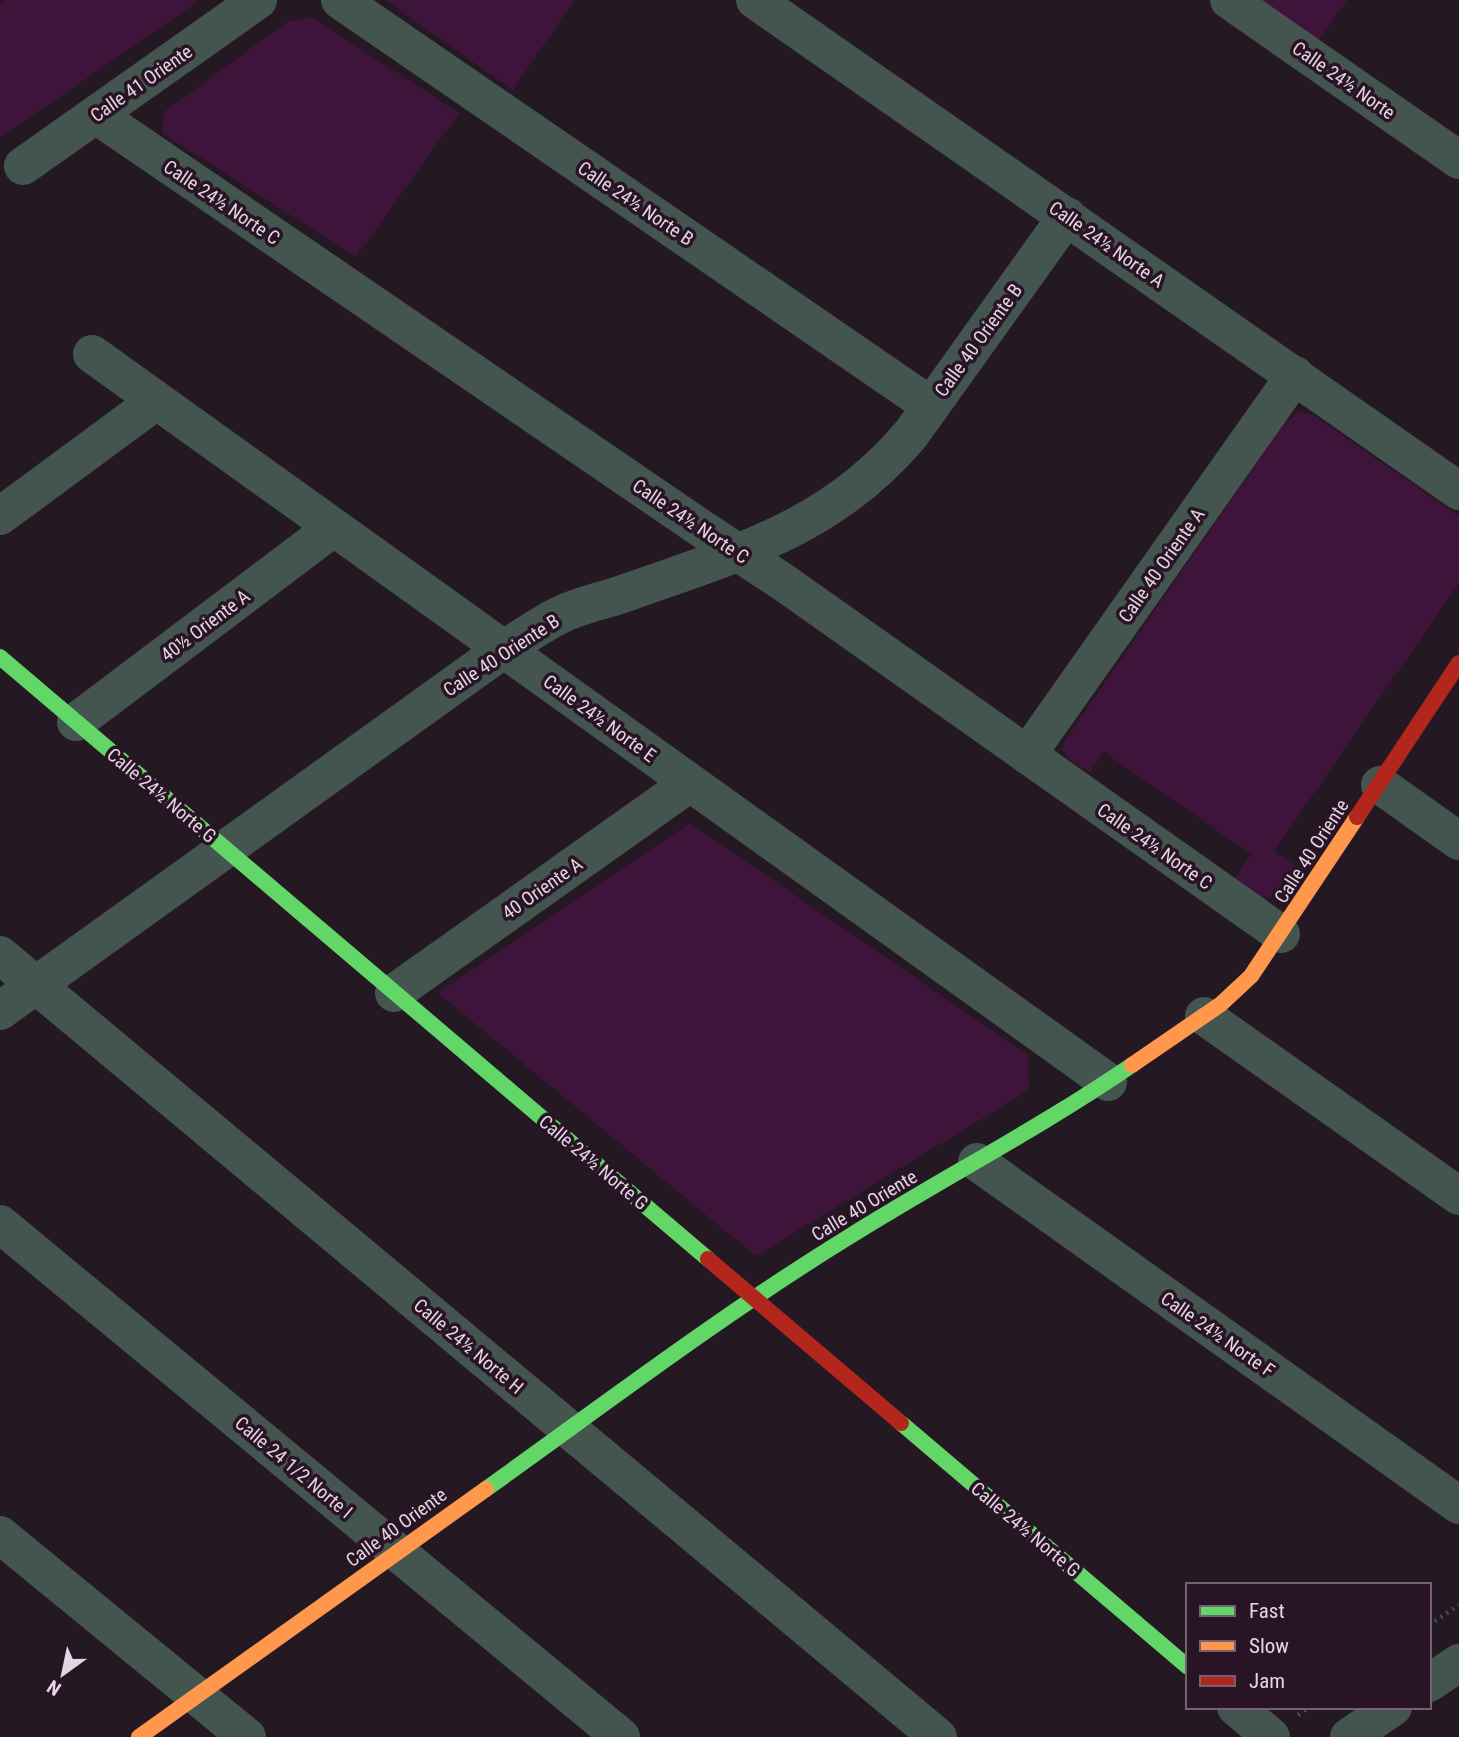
<svg xmlns="http://www.w3.org/2000/svg" width="1459" height="1737" font-family="'Roboto Condensed',sans-serif">
  <style>
    .green { fill: #3f143b }
    .lines { fill: none; stroke-linecap: round; stroke-linejoin: round }
    .path { stroke: #495251; stroke-width: 4.5; stroke-dasharray: 2 5; stroke-linecap: butt }
    .street { stroke: #44544f; stroke-width: 38 }
    .fast { stroke: #63d668; stroke-width: 16 }
    .slow { stroke: #ff974d; stroke-width: 16 }
    .jam { stroke: #b3261e; stroke-width: 16 }
    .labels { text-anchor: middle; stroke-width: 7; stroke-linejoin: round; paint-order: stroke }
    .street-label { font-size: 19px; fill: #e3d5e1; stroke: #291426 }
  </style>
  <rect width="100%" height="100%" fill="#241922"/>
  <path class="green" d="M 6,0 L 200,0 L 0,138 L 0,3 Z
    M 385,0 L 574,0 L 513,90 Z
    M 1257,0 L 1347,0 L 1318,42 Z
    M 312,17 L 459,113 L 356,257 L 162,133 L 164,112 L 287,22 Z
    M 1300,412 L 1313,415 L 1459,516 L 1459,583 L 1274,851 L 1299,869 C 1273,907 1271,905 1234,880 L 1251,854 L 1104,752 L 1089,773 L 1069,759 L 1062,749 L 1067,737 L 1285,422 Z
    M 690,823 L 1028,1055 L 1029,1090 L 756,1256 L 438,993 Z"/>
  <g class="lines">
    <path class="path" d="M 1429,1625 L 1459,1605
      M 1298,1715 L 1309,1707"/>
    <path class="street" d="M 340,0 L 931,406
      M 755,0 L 1459,491
      M 1229,0 L 1459,160
      M 96,115 L 705,531 L 783,582 L 1281,934
      M 23,166 L 258,0
      M 92,354 L 1108,1082
      M 0,516 L 156,401
      M 76,722 L 333,528
      M 1027,755 L 1295,375
      M 1380,785 L 1459,841
      M 0,955 L 938,1737
      M 394,993 L 690,783
      M 0,1011 L 497,654 C 517,641 538,626 560,615 C 582,604 608,600 631,591 C 741,552 833,527 911,434 L 1067,216
      M 1204,1016 L 1459,1196
      M 977,1162 L 1459,1505
      M 0,1224 L 621,1737
      M 0,1535 L 247,1737
      M 1429,1683 L 1459,1663
      M 1236,1707 L 1271,1737
      M 1349,1737 L 1393,1707"/>
    <path class="fast" d="M 0,657 L 708,1259
      M 901,1423 L 1188,1667
      M 486,1489 C 605,1404 722,1315 847,1238 C 941,1179 1040,1128 1132,1065"/>
    <path class="slow" d="M 1132,1065 L 1221,1004 L 1251,976 L 1357,817
      M 139,1737 L 486,1489"/>
    <path class="jam" d="M 1357,817 L 1459,663
      M 708,1259 L 901,1423"/>
  </g>
  <g class="labels">
    <g class="street-label">
      <text transform="translate(1344 80) rotate(35)" y="7">Calle 24½ Norte</text>
      <text transform="translate(141 83) rotate(-35)" y="7">Calle 41 Oriente</text>
      <text transform="translate(222 202) rotate(34)" y="7">Calle 24½ Norte C</text>
      <text transform="translate(636 203) rotate(34)" y="7">Calle 24½ Norte B</text>
      <text transform="translate(1107 244) rotate(35)" y="7">Calle 24½ Norte A</text>
      <text transform="translate(978 340) rotate(-54)" y="7">Calle 40 Oriente B</text>
      <text transform="translate(691 521) rotate(34)" y="7">Calle 24½ Norte C</text>
      <text transform="translate(1161 565) rotate(-55)" y="7">Calle 40 Oriente A</text>
      <text transform="translate(205 625) rotate(-37)" y="7">40½ Oriente A</text>
      <text transform="translate(501 655) rotate(-33)" y="7">Calle 40 Oriente B</text>
      <text transform="translate(600 718) rotate(36)" y="7">Calle 24½ Norte E</text>
      <text transform="translate(162 795) rotate(40)" y="7">Calle 24½ Norte G</text>
      <text transform="translate(1155 846) rotate(35)" y="7">Calle 24½ Norte C</text>
      <text transform="translate(1311 851) rotate(-57)" y="7">Calle 40 Oriente</text>
      <text transform="translate(542 888) rotate(-35)" y="7">40 Oriente A</text>
      <text transform="translate(594 1162) rotate(40)" y="7">Calle 24½ Norte G</text>
      <text transform="translate(864 1205) rotate(-31)" y="7">Calle 40 Oriente</text>
      <text transform="translate(1218 1334) rotate(35)" y="7">Calle 24½ Norte F</text>
      <text transform="translate(469 1346) rotate(40)" y="7">Calle 24½ Norte H</text>
      <text transform="translate(294 1467) rotate(40)" y="7">Calle 24 1/2 Norte I</text>
      <text transform="translate(396 1527) rotate(-36)" y="7">Calle 40 Oriente</text>
      <text transform="translate(1026 1529) rotate(40)" y="7">Calle 24½ Norte G</text>
    </g>
  </g>
  <rect x="1186" y="1583" width="245" height="126" fill="#291426" stroke="#736171" stroke-width="2"/>
  <rect x="1200" y="1606" width="35" height="10" fill="#63d668" stroke="#736171" stroke-width="2"/>
  <text x="1249" y="1618" font-size="21" fill="#e3d5e1">Fast</text>
  <rect x="1200" y="1641" width="35" height="10" fill="#ff974d" stroke="#736171" stroke-width="2"/>
  <text x="1249" y="1653" font-size="21" fill="#e3d5e1">Slow</text>
  <rect x="1200" y="1676" width="35" height="10" fill="#b3261e" stroke="#736171" stroke-width="2"/>
  <text x="1249" y="1688" font-size="21" fill="#e3d5e1">Jam</text>
  <g transform="translate(63 1674) rotate(213)" stroke="#291426" stroke-width="5" paint-order="stroke">
  <path d="M0-5L12 26L0 18L-12 26Z" fill="#e3d5e1"/>
  <text y="-10" font-size="19" font-weight="bold" text-anchor="middle" fill="#e3d5e1">N</text>
  </g>
</svg>
